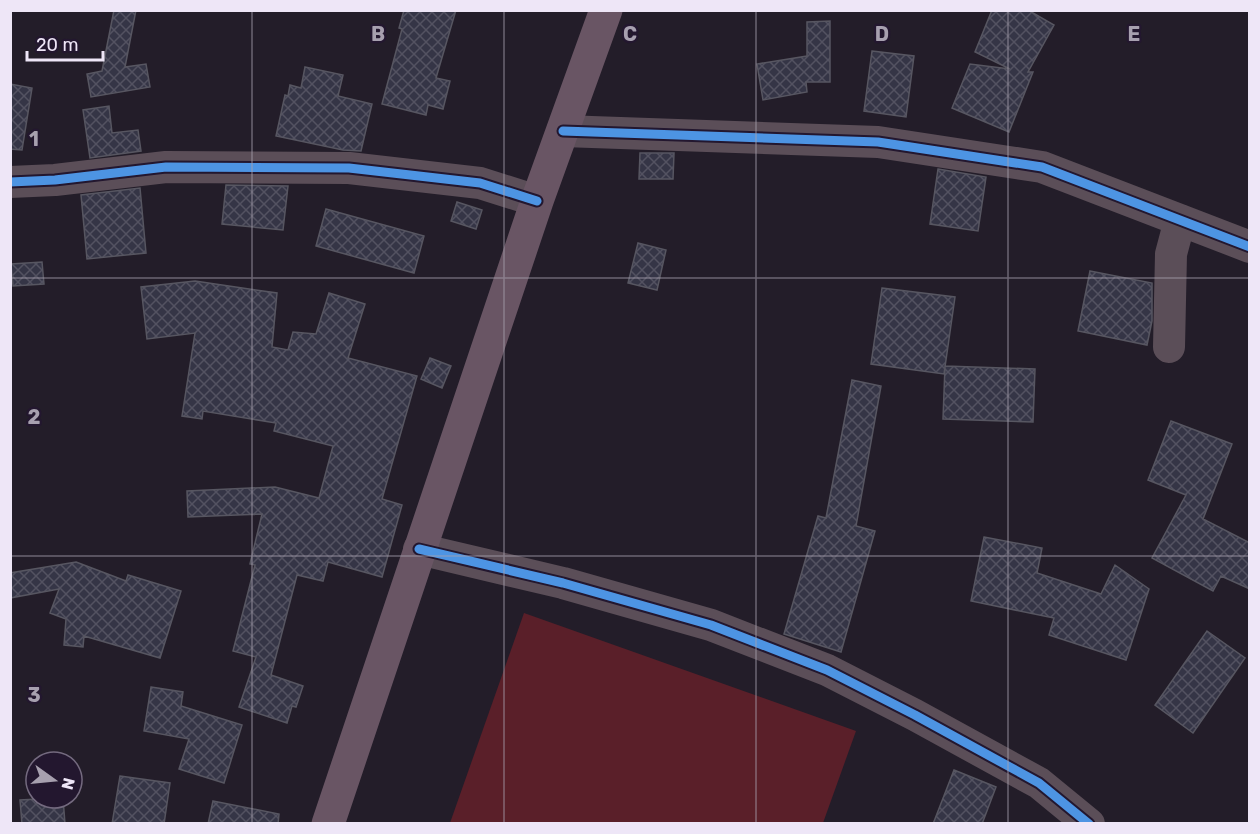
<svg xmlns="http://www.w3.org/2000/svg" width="1260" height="834" font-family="Rubik,sans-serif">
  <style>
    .green { fill: #5a1f29 }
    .building { fill: url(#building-cross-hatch); stroke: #575661; stroke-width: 1.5 }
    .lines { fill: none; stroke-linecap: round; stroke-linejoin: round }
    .minor { stroke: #5b4e58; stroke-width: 32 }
    .major { stroke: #695564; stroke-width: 33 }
    .cycleway-casing { stroke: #23172f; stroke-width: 13 }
    .cycleway { stroke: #4d94e3; stroke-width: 9 }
    .grid { fill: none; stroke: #a7a0af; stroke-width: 1.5; stroke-opacity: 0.55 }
    .grid-label { font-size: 20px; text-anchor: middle; font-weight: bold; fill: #a7a0af; stroke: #23172f; stroke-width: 4.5; stroke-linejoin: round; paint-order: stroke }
  </style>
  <defs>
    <pattern id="building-cross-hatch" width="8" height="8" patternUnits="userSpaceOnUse" patternTransform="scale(1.5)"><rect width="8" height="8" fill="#353546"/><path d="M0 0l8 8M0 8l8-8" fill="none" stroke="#535261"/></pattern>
  </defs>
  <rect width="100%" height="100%" fill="#231d29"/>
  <path class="green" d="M 524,613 L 856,731 L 823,823 L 450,823 Z"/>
  <path class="building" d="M 114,10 L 136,10 L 125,67 L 146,64 L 150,87 L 91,97 L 87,74 L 102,71 Z
    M 404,10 L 456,10 L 436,78 L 450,81 L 443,109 L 428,105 L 426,115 L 382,104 L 402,29 L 399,28 Z
    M 992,10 L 1028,10 L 1054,25 L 1028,72 L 1033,72 L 1009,132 L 952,108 L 970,64 L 1010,69 L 975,52 Z
    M 830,21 L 830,82 L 806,82 L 807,92 L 763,100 L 757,64 L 807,56 L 807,22 Z
    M 872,51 L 914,56 L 906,117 L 864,111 Z
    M 305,67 L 343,75 L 338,96 L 372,104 L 361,151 L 343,150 L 276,136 L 285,95 L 288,96 L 290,85 L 301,88 Z
    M 10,84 L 32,88 L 22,150 L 10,149 Z
    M 109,106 L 112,133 L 138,130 L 141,151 L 90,158 L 83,110 Z
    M 640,153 L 674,153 L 673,179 L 639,179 Z
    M 938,169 L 986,177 L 978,231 L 930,224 Z
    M 226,185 L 288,186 L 283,230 L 222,224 Z
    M 140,188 L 146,253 L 87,259 L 81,195 Z
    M 457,202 L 482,210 L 476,229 L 451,221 Z
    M 326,209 L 424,236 L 414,273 L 316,246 Z
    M 638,243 L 666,250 L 657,290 L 628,283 Z
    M 42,262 L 44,284 L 13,286 L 11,264 Z
    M 1090,271 L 1152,283 L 1152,321 L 1147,345 L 1078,331 Z
    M 195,281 L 277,293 L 272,347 L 288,350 L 293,332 L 316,334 L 329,293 L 365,304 L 348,358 L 417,376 L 382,499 L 402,505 L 382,577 L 328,562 L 323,581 L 297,575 L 271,675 L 303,686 L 296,707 L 292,706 L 287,723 L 239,707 L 256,657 L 233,651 L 255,565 L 250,564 L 262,514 L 188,517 L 187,491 L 275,487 L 319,498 L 333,446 L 274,431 L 276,423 L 203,411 L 202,419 L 182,416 L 195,333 L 147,339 L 141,287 Z
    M 882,288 L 955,297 L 944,374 L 871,364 Z
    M 430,358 L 451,366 L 442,388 L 421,379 Z
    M 945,366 L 1035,369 L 1033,422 L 943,419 Z
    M 852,380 L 881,386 L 856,526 L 875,531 L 841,652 L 784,634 L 818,516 L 826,518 Z
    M 1171,421 L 1232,444 L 1203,519 L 1250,543 L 1250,589 L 1221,576 L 1213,591 L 1152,558 L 1186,495 L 1148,480 Z
    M 984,537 L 1042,548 L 1037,573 L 1101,594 L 1115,565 L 1149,589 L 1126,660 L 1049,635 L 1054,618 L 971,601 Z
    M 76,562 L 126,581 L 128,575 L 181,591 L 160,658 L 84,636 L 83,647 L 64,645 L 66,619 L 50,613 L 59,589 L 10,598 L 10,573 Z
    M 1207,631 L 1245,658 L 1193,733 L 1155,705 Z
    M 151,687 L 183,692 L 181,706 L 242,725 L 224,783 L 179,769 L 189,739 L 144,731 Z
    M 954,770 L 996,787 L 982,824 L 933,824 Z
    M 120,776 L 170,783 L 164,824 L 112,824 Z
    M 38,798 L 63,798 L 65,824 L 22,824 L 20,800 L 38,799 Z
    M 213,801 L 279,814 L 278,824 L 208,824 Z"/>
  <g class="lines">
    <path class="minor" d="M 563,131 L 878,142 L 1042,167 L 1250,247
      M 10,182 L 55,180 L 166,167 L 349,168 L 480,183 L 537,201
      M 1169,347 L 1171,254 L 1180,220
      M 419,549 L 563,583 L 711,625 L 827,670 L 915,715 L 1039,783 L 1089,824"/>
    <path class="major" d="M 328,824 L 537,201 L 606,10"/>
    <g class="cycleway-casing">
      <path id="cycleway" d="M 563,131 L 878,142 L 1042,167 L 1250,247
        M 10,182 L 55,180 L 166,167 L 349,168 L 480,183 L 537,201
        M 419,549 L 563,583 L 711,625 L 827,670 L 915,715 L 1039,783 L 1089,824"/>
    </g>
    <use href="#cycleway" class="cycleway"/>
  </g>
  <path class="grid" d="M 252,10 L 252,824M 504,10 L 504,824M 756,10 L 756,824M 1008,10 L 1008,824M 10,278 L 1250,278M 10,556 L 1250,556"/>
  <g class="grid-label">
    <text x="378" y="41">B</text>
    <text x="630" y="41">C</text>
    <text x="882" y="41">D</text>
    <text x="1134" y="41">E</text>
    <text x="34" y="146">1</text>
    <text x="34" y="424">2</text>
    <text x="34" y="702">3</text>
  </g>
  <rect width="1260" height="834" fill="none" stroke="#eee6f7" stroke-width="24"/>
  <g transform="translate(54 780) rotate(105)"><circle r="28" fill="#23172f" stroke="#746a7f" stroke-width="1.5"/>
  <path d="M0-4.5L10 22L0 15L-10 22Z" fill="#a7a0af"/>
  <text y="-9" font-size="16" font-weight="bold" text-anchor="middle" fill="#eee6f7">N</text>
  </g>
  <path d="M27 51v9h76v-9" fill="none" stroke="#eee6f7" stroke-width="3"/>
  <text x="36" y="51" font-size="18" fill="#eee6f7" stroke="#23172f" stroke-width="4.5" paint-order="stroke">20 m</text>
</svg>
